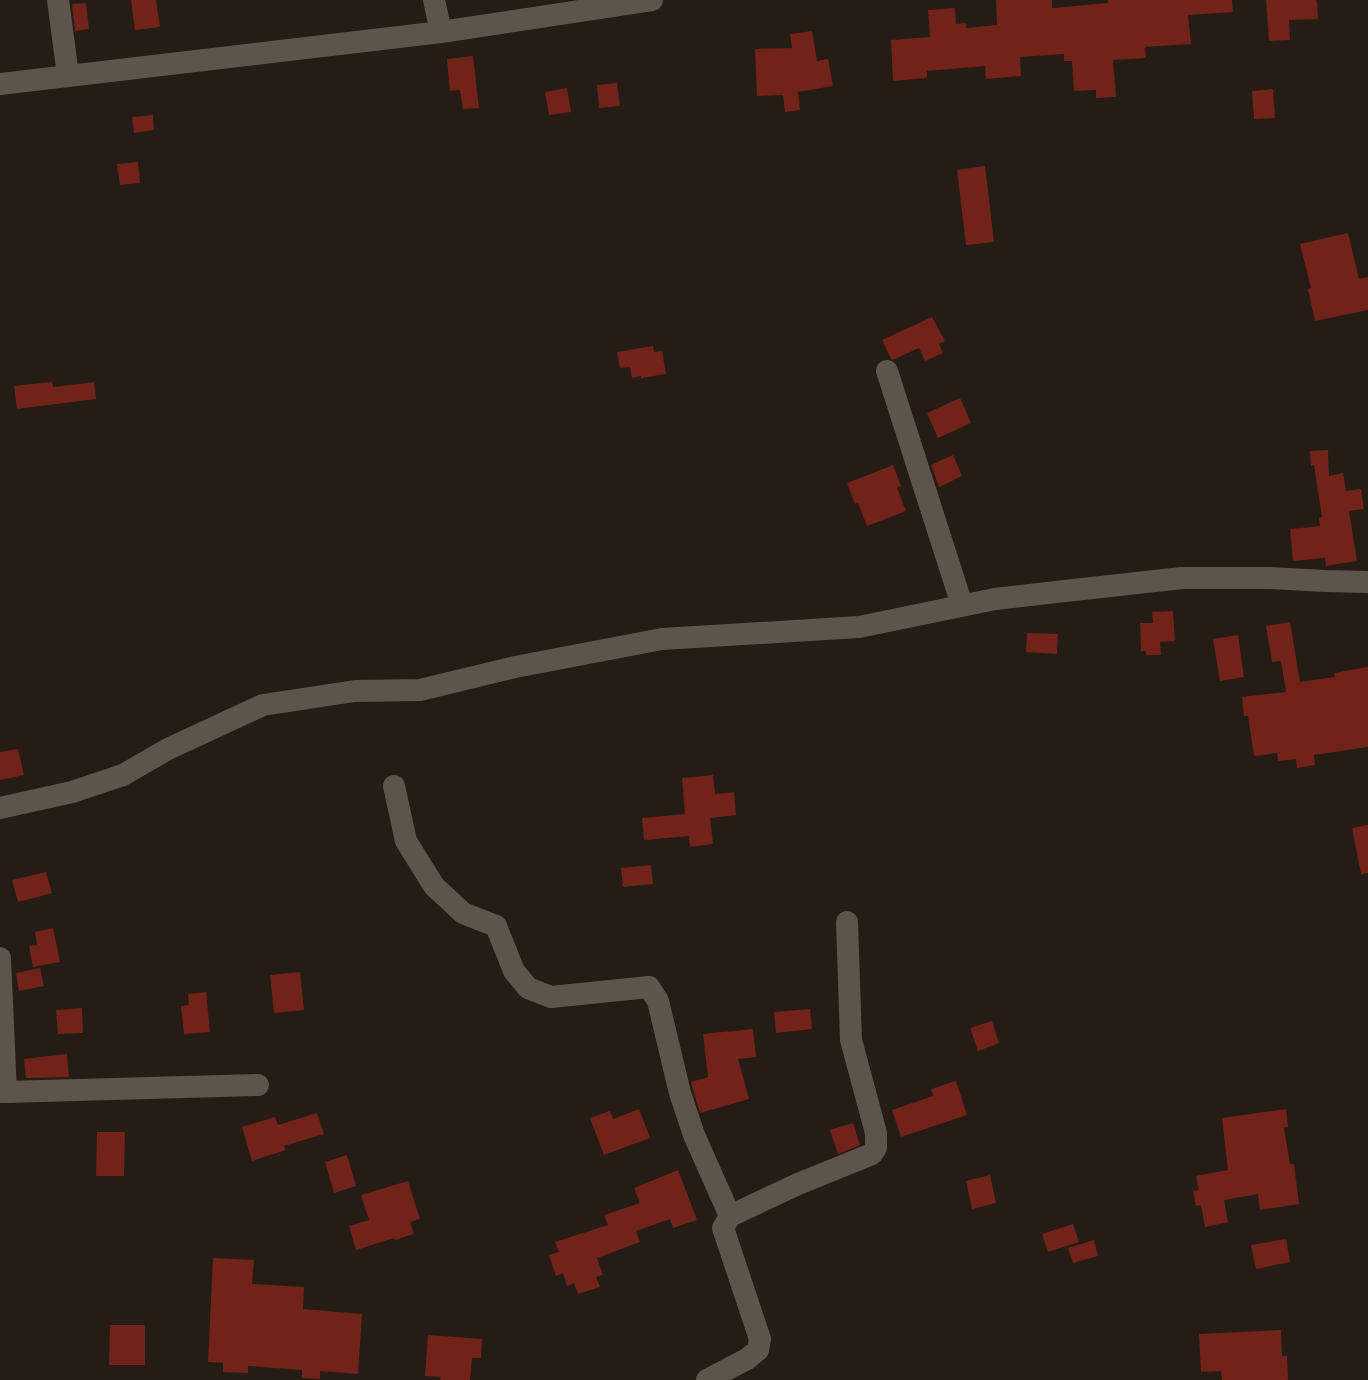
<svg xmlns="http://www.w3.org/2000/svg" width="1368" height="1380" font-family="'Alegreya Sans',sans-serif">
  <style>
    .building { fill: #712319 }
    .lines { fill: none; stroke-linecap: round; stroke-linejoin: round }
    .minor { stroke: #5d544c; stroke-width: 22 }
  </style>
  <rect width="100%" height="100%" fill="#241c15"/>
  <path class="building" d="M 131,0 L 156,0 L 160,27 L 135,30 Z
    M 996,0 L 1052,0 L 1052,8 L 1108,3 L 1108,0 L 1232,0 L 1233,12 L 1188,15 L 1191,44 L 1145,47 L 1146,58 L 1113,60 L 1116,97 L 1096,98 L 1096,90 L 1074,91 L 1072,61 L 1064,61 L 1064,54 L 1020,57 L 1021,76 L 986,79 L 985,66 L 927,71 L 927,78 L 893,81 L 891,40 L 930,37 L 928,10 L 955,8 L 956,24 L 966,23 L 966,28 L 997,25 Z
    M 1266,0 L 1316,0 L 1317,2 L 1318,19 L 1289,20 L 1290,40 L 1269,41 Z
    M 86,3 L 89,29 L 75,31 L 72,4 Z
    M 812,31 L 817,61 L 828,59 L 833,86 L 798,92 L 800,110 L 785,112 L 783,95 L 757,96 L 755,49 L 792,48 L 790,34 Z
    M 473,56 L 479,108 L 463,109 L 460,90 L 450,91 L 447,59 Z
    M 617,83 L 620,106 L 599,108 L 597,85 Z
    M 567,88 L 571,112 L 549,115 L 545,92 Z
    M 1273,89 L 1275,118 L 1254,119 L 1252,91 Z
    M 153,115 L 154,130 L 134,133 L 132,117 Z
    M 138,162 L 140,183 L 120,185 L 117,164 Z
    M 985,166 L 994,242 L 966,245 L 957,170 Z
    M 1348,233 L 1359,279 L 1368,277 L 1368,310 L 1315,321 L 1308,289 L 1311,288 L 1300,244 Z
    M 932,317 L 945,341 L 939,344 L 943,353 L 925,361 L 919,348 L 893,360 L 891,359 L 882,340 Z
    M 653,346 L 654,352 L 662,351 L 666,374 L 641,378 L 641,376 L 632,378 L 630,367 L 620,368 L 617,352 Z
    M 52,382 L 53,387 L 94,382 L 96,399 L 17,409 L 14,386 Z
    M 960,398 L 971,423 L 938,438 L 927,413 Z
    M 1328,450 L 1329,476 L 1343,473 L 1346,491 L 1361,489 L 1364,509 L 1349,511 L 1357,561 L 1326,566 L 1325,558 L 1293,561 L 1290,529 L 1320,526 L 1319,518 L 1322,517 L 1314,465 L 1311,466 L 1310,451 Z
    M 953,455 L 962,476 L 939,487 L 931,465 Z
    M 893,465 L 901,486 L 897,488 L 906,511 L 867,526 L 858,503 L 855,504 L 847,483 Z
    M 1173,611 L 1175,641 L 1160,642 L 1161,655 L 1146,655 L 1146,651 L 1141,651 L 1140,623 L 1153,623 L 1152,612 Z
    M 1290,622 L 1300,682 L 1335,677 L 1334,673 L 1368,667 L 1368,747 L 1314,755 L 1315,765 L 1297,768 L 1296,759 L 1278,761 L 1277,753 L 1254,756 L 1248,716 L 1244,716 L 1242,697 L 1286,692 L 1281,661 L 1272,662 L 1266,626 Z
    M 1027,633 L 1058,634 L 1057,654 L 1026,652 Z
    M 1238,635 L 1244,677 L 1220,681 L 1213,639 Z
    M 18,749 L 24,775 L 0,780 L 0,752 Z
    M 713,775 L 715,794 L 734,792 L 736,815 L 710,818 L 713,844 L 690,847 L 689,836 L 644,840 L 642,818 L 685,814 L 682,778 Z
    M 1368,825 L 1368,873 L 1361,874 L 1352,828 Z
    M 651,865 L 653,884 L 623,887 L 621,868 Z
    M 46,872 L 52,893 L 18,902 L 12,880 Z
    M 53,928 L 60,962 L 33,967 L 29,946 L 37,945 L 35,932 Z
    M 40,968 L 44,986 L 19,991 L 16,973 Z
    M 300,972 L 304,1010 L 274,1013 L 270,975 Z
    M 206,992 L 210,1032 L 184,1034 L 181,1006 L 189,1005 L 188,994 Z
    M 82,1008 L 83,1033 L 58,1034 L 56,1010 Z
    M 810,1009 L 812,1029 L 776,1033 L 774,1012 Z
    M 992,1021 L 999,1043 L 978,1051 L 970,1028 Z
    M 753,1029 L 756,1057 L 738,1059 L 749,1099 L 700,1113 L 691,1082 L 708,1077 L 703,1034 Z
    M 67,1054 L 69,1077 L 26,1078 L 24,1059 Z
    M 956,1081 L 967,1115 L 901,1137 L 892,1110 L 933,1096 L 931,1089 Z
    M 639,1109 L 650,1138 L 604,1155 L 590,1118 L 610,1111 L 613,1119 Z
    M 1286,1109 L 1288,1127 L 1284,1128 L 1290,1164 L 1294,1164 L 1299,1204 L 1260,1210 L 1258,1194 L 1224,1200 L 1228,1222 L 1205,1227 L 1201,1205 L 1196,1206 L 1193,1191 L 1199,1190 L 1196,1176 L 1228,1170 L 1222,1118 Z
    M 317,1113 L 324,1134 L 284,1146 L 286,1150 L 252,1161 L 242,1127 L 275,1117 L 278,1125 Z
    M 853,1123 L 860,1145 L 838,1154 L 830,1130 Z
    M 97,1132 L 125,1132 L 124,1176 L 96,1176 Z
    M 347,1155 L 356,1186 L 334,1193 L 325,1162 Z
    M 678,1170 L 697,1220 L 673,1228 L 670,1219 L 636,1231 L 640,1242 L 597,1258 L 603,1275 L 596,1277 L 600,1287 L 578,1294 L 574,1283 L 567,1286 L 563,1273 L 556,1276 L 549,1255 L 559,1252 L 555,1242 L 608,1225 L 604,1215 L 640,1203 L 634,1188 Z
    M 990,1175 L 996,1203 L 972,1209 L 966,1181 Z
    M 408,1181 L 420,1219 L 410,1222 L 414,1234 L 395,1240 L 394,1238 L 356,1250 L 349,1226 L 369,1220 L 361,1195 Z
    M 1073,1224 L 1079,1242 L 1048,1252 L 1042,1234 Z
    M 1286,1239 L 1290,1262 L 1256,1269 L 1251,1245 Z
    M 1094,1240 L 1098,1256 L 1073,1263 L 1068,1248 Z
    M 213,1258 L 254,1260 L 252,1284 L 304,1287 L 303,1309 L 362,1314 L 358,1374 L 320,1371 L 320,1379 L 302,1378 L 302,1370 L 248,1366 L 248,1373 L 223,1372 L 223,1363 L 208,1362 Z
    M 110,1325 L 145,1325 L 145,1365 L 109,1365 Z
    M 1281,1330 L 1282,1356 L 1287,1356 L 1288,1380 L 1222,1380 L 1221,1371 L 1201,1372 L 1199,1334 Z
    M 428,1335 L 482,1339 L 481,1358 L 472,1358 L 470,1380 L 440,1380 L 441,1377 L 425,1376 Z"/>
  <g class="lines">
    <path class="minor" d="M 58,0 L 68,75
      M 434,0 L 441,32
      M 0,84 L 441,32 L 652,0
      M 887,371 L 962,605
      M 394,786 L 406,841 L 434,886 L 463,913 L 496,926 L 514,971 L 528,988 L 551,997 L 649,987 L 658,1001 L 680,1093 L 694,1135 L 730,1216
      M 0,808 L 72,792 L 123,775 L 168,749 L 263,705 L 355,691 L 420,690 L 515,667 L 662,639 L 859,627 L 995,599 L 1056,592 L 1182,578 L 1270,578 L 1325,581 L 1368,582
      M 0,958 L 6,1092 L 0,1092
      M 6,1092 L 258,1085
      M 707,1380 L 747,1359 L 758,1350 L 760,1339 L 723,1228 L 730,1216 L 798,1184 L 872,1154 L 876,1148 L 876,1133 L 851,1040 L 847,922"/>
  </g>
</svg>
